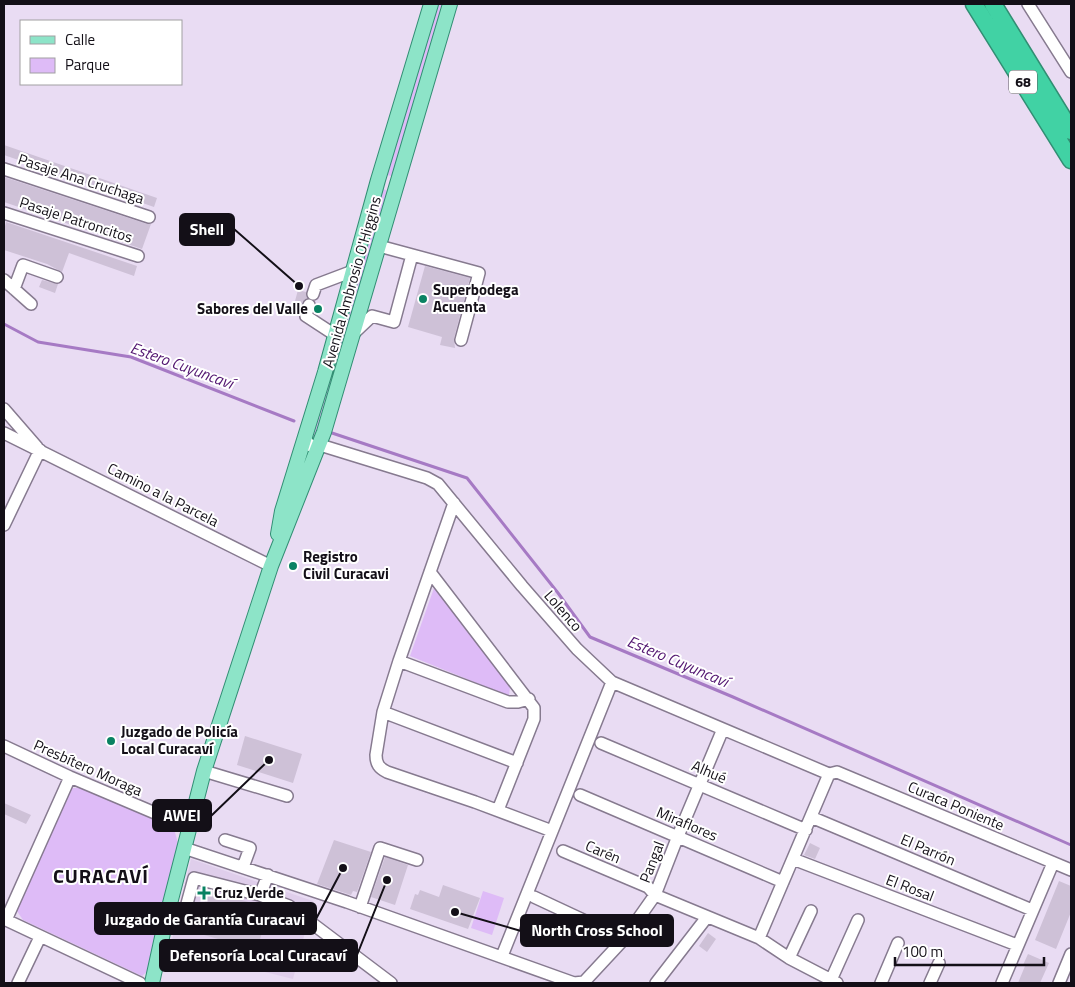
<svg xmlns="http://www.w3.org/2000/svg" width="1075" height="987" font-family="'Titillium Web',sans-serif">
  <style>
    .built { fill: #dfceeb }
    .green { fill: #debbf7 }
    .lines { fill: none; stroke-linecap: round; stroke-linejoin: round }
    .stream { stroke: #a67ac4; stroke-width: 3 }
    .building { fill: #cec1d7 }
    .minor-casing { stroke: #867a8f; stroke-width: 14 }
    .major-casing { stroke: #318e73; stroke-width: 16 }
    .highway-casing { stroke: #318e73; stroke-width: 19 }
    .minor { stroke: #fff; stroke-width: 11 }
    .major { stroke: #8de4c8; stroke-width: 14 }
    .highway { stroke: #41d2a4; stroke-width: 16 }
    .poi-dot { fill: #098262; stroke: #fff; stroke-width: 2 }
    .labels { text-anchor: middle; stroke-width: 4; stroke-linejoin: round; paint-order: stroke }
    .shield { fill: #fff; stroke: #5a575d; stroke-width: 1 }
    .shield-label { font-size: 14px; font-weight: bold; fill: #130f17 }
    .street-label { font-size: 15px; fill: #130f17; stroke: #fff }
    .poi-label { font-size: 15px; font-weight: bold; fill: #130f17; stroke: #fff; text-anchor: start }
    .water-label { font-size: 16px; font-style: italic; fill: #521570; stroke: #fff }
    .district-label { font-size: 20px; font-weight: bold; letter-spacing: 1px; fill: #130f17; stroke: #fff }
    .leader { fill: none; stroke: #130f17; stroke-width: 2 }
    .callout-dot { fill: #130f17; stroke: #fff; stroke-width: 2 }
    .callout { fill: #130f17; stroke: #130f17; stroke-width: 2 }
    .callout-label { font-size: 16px; text-anchor: middle; font-weight: bold; fill: #fff }
  </style>
  <rect width="100%" height="100%" fill="#e9dcf3"/>
  <path class="built" d="M 191,859 L 313,901 L 293,979 L 170,948 Z"/>
  <path class="green" d="M 437,4 L 445,4 L 396,177 L 387,175 Z
    M 383,189 L 386,190 L 388,193 L 335,371 L 330,370 L 380,190 Z
    M 326,381 L 334,383 L 317,437 L 303,467 L 301,468 Z
    M 434,588 L 510,687 L 509,696 L 410,656 Z
    M 71,788 L 83,788 L 174,829 L 178,843 L 153,942 L 149,970 L 142,976 L 23,920 L 17,911 Z
    M 483,891 L 504,898 L 492,935 L 471,928 Z"/>
  <g class="lines">
    <path class="stream" d="M 4,324 L 38,342 L 131,357 L 294,421
      M 332,433 L 467,478 L 558,593 L 590,637 L 733,697 L 1071,845"/>
  </g>
  <path class="building" d="M 4,145 L 157,198 L 154,207 L 4,155 Z
    M 4,177 L 147,224 L 151,224 L 142,249 L 4,202 Z
    M 6,222 L 137,266 L 134,276 L 69,253 L 62,272 L 47,264 L 4,250 L 4,230 Z
    M 425,266 L 470,278 L 454,338 L 455,348 L 440,345 L 442,337 L 408,327 Z
    M 42,280 L 58,284 L 55,293 L 39,287 Z
    M 298,290 L 306,292 L 307,298 L 302,303 L 295,301 Z
    M 245,736 L 302,754 L 293,783 L 237,765 Z
    M 4,803 L 31,815 L 26,824 L 4,814 Z
    M 334,840 L 371,852 L 357,892 L 353,891 L 351,895 L 317,884 Z
    M 810,843 L 820,848 L 815,859 L 804,855 Z
    M 385,857 L 408,865 L 395,905 L 371,897 Z
    M 1059,881 L 1071,886 L 1071,912 L 1056,949 L 1035,940 Z
    M 443,885 L 480,898 L 468,929 L 410,909 L 415,894 L 418,895 L 420,890 L 439,897 Z
    M 208,890 L 269,908 L 257,950 L 190,931 L 198,903 L 204,904 Z
    M 708,933 L 716,939 L 707,952 L 699,946 Z
    M 1028,954 L 1049,963 L 1040,983 L 1018,983 L 1025,966 L 1023,965 Z"/>
  <g class="lines">
    <g class="minor-casing">
      <path id="minor" d="M 1028,4 L 1071,72
        M 4,169 L 149,217
        M 4,213 L 138,256
        M 379,246 L 479,273 L 461,340
        M 4,280 L 31,304
        M 14,289 L 23,265 L 57,277
        M 313,294 L 316,285 L 353,271
        M 309,305 L 306,316 L 335,335
        M 354,333 L 372,316 L 394,322 L 412,255
        M 4,409 L 37,447
        M 4,433 L 271,566
        M 305,439 L 311,446 L 320,445 L 427,478 L 438,484 L 522,586 L 577,649 L 612,682 L 829,774
        M 454,503 L 399,661 L 383,712 L 376,755 C 376,764 379,768 387,772 L 475,802 L 552,831
        M 4,525 L 40,450
        M 430,572 L 534,708 L 534,719 L 498,810
        M 399,661 L 508,702 L 518,702 L 529,699
        M 383,712 L 517,763
        M 601,743 L 806,830
        M 4,746 L 70,777 L 188,827
        M 204,771 L 287,796
        M 829,774 L 837,772 L 1071,870
        M 580,795 L 783,882
        M 811,817 L 1032,910
        M 225,840 L 250,848 L 243,867
        M 184,848 L 347,902 L 574,983 L 584,982 L 624,939 L 655,895 L 678,836 L 723,729
        M 563,851 L 648,887 L 655,895 L 759,938 L 789,958 L 837,983
        M 793,859 L 1017,945
        M 260,895 L 289,906 L 391,983
        M 534,897 L 624,939
        M 360,907 L 380,848 L 417,860
        M 4,919 L 140,983
        M 166,919 L 182,922 L 194,878 L 260,895 L 268,875
        M 6,920 L 70,777
        M 759,938 L 829,774
        M 502,956 L 612,682
        M 789,958 L 811,911
        M 831,980 L 858,920
        M 18,983 L 40,937
        M 656,983 L 707,917
        M 881,983 L 898,943
        M 930,983 L 939,963
        M 1002,983 L 1053,863
        M 1059,983 L 1071,954"/>
    </g>
    <g class="major-casing">
      <path id="major" d="M 278,534 L 282,511 L 325,372 L 378,180 L 431,4
        M 152,983 L 166,919 L 204,771 L 271,566 L 324,432 L 450,4"/>
    </g>
    <g class="highway-casing">
      <path id="highway" d="M 974,4 L 1071,160
        M 993,4 L 1071,131"/>
    </g>
    <use href="#minor" class="minor"/>
    <use href="#major" class="major"/>
    <use href="#highway" class="highway"/>
  </g>
  <g class="poi-dot">
    <circle cx="423" cy="299" r="5"/>
    <circle cx="318" cy="309" r="5"/>
    <circle cx="293" cy="566" r="5"/>
    <circle cx="111" cy="741" r="5"/>
    <path d="M201.5 885.5h5v5h5v5h-5v5h-5v-5h-5v-5h5z"/>
  </g>
  <g class="labels">
    <rect class="shield" x="1009" y="70.5" width="28" height="23" rx="4"/>
    <g class="shield-label">
      <text x="1023" y="87">68</text>
    </g>
    <g class="street-label">
      <text transform="translate(81 179) rotate(18)" y="5">Pasaje Ana Cruchaga</text>
      <text transform="translate(76 220) rotate(18)" y="5">Pasaje Patroncitos</text>
      <text transform="translate(352 282) rotate(-74)" y="5">Avenida Ambrosio O'Higgins</text>
      <text transform="translate(163 495) rotate(27)" y="5">Camino a la Parcela</text>
      <text transform="translate(563 611) rotate(49)" y="5">Lolenco</text>
      <text transform="translate(88 768) rotate(24)" y="5">Presbítero Moraga</text>
      <text transform="translate(709 772) rotate(23)" y="5">Alhué</text>
      <text transform="translate(956 806) rotate(23)" y="5">Curaca Poniente</text>
      <text transform="translate(687 824) rotate(23)" y="5">Miraflores</text>
      <text transform="translate(928 850) rotate(23)" y="5">El Parrón</text>
      <text transform="translate(603 852) rotate(23)" y="5">Carén</text>
      <text transform="translate(652 862) rotate(-69)" y="5">Pangal</text>
      <text transform="translate(910 888) rotate(21)" y="5">El Rosal</text>
    </g>
    <g class="poi-label">
      <text x="433" y="295">Superbodega<tspan x="433" dy="17">Acuenta</tspan></text>
      <text x="308" y="314" text-anchor="end">Sabores del Valle</text>
      <text x="303" y="562">Registro<tspan x="303" dy="17">Civil Curacavi</tspan></text>
      <text x="121" y="737">Juzgado de Policía<tspan x="121" dy="17">Local Curacaví</tspan></text>
      <text x="214" y="898">Cruz Verde</text>
    </g>
    <g class="water-label">
      <text transform="translate(182 365) rotate(20)" y="6">Estero Cuyuncaví</text>
      <text transform="translate(678 661) rotate(23)" y="6">Estero Cuyuncaví</text>
    </g>
    <g class="district-label">
      <text x="101" y="883">CURACAVÍ</text>
    </g>
  </g>
  <path class="leader" d="M299 286L234 229M269 760L211 816M343 868L316 919M455 912L521 931M387 880L357 955"/>
  <g class="callout-dot">
    <circle cx="299" cy="286" r="5"/>
    <circle cx="269" cy="760" r="5"/>
    <circle cx="343" cy="868" r="5"/>
    <circle cx="455" cy="912" r="5"/>
    <circle cx="387" cy="880" r="5"/>
  </g>
  <g class="callout">
    <rect x="180" y="214" width="54" height="31" rx="5"/>
    <rect x="153" y="800" width="58" height="31" rx="5"/>
    <rect x="95" y="903" width="221" height="31" rx="5"/>
    <rect x="521" y="915" width="152" height="31" rx="5"/>
    <rect x="160" y="940" width="197" height="31" rx="5"/>
  </g>
  <g class="callout-label">
    <text x="207" y="235">Shell</text>
    <text x="182" y="821">AWEI</text>
    <text x="205" y="925">Juzgado de Garantía Curacavi</text>
    <text x="597" y="936">North Cross School</text>
    <text x="258" y="961">Defensoría Local Curacaví</text>
  </g>
  <rect width="1075" height="987" fill="none" stroke="#130f17" stroke-width="10"/>
  <rect x="20" y="20" width="162" height="65" fill="#ffffff" stroke="#a19fa2"/>
  <rect x="30" y="36" width="25" height="8" fill="#8de4c8" stroke="#a19fa2"/>
  <text x="65" y="45" font-size="15" fill="#130f17">Calle</text>
  <rect x="30" y="58" width="25" height="15" fill="#debbf7" stroke="#a19fa2"/>
  <text x="65" y="70" font-size="15" fill="#130f17">Parque</text>
  <path d="M895 957v8h149v-8" fill="none" stroke="#130f17" stroke-width="2.5"/>
  <text x="902" y="957" font-size="15" fill="#130f17" stroke="#ffffff" stroke-width="4" paint-order="stroke">100 m</text>
</svg>
